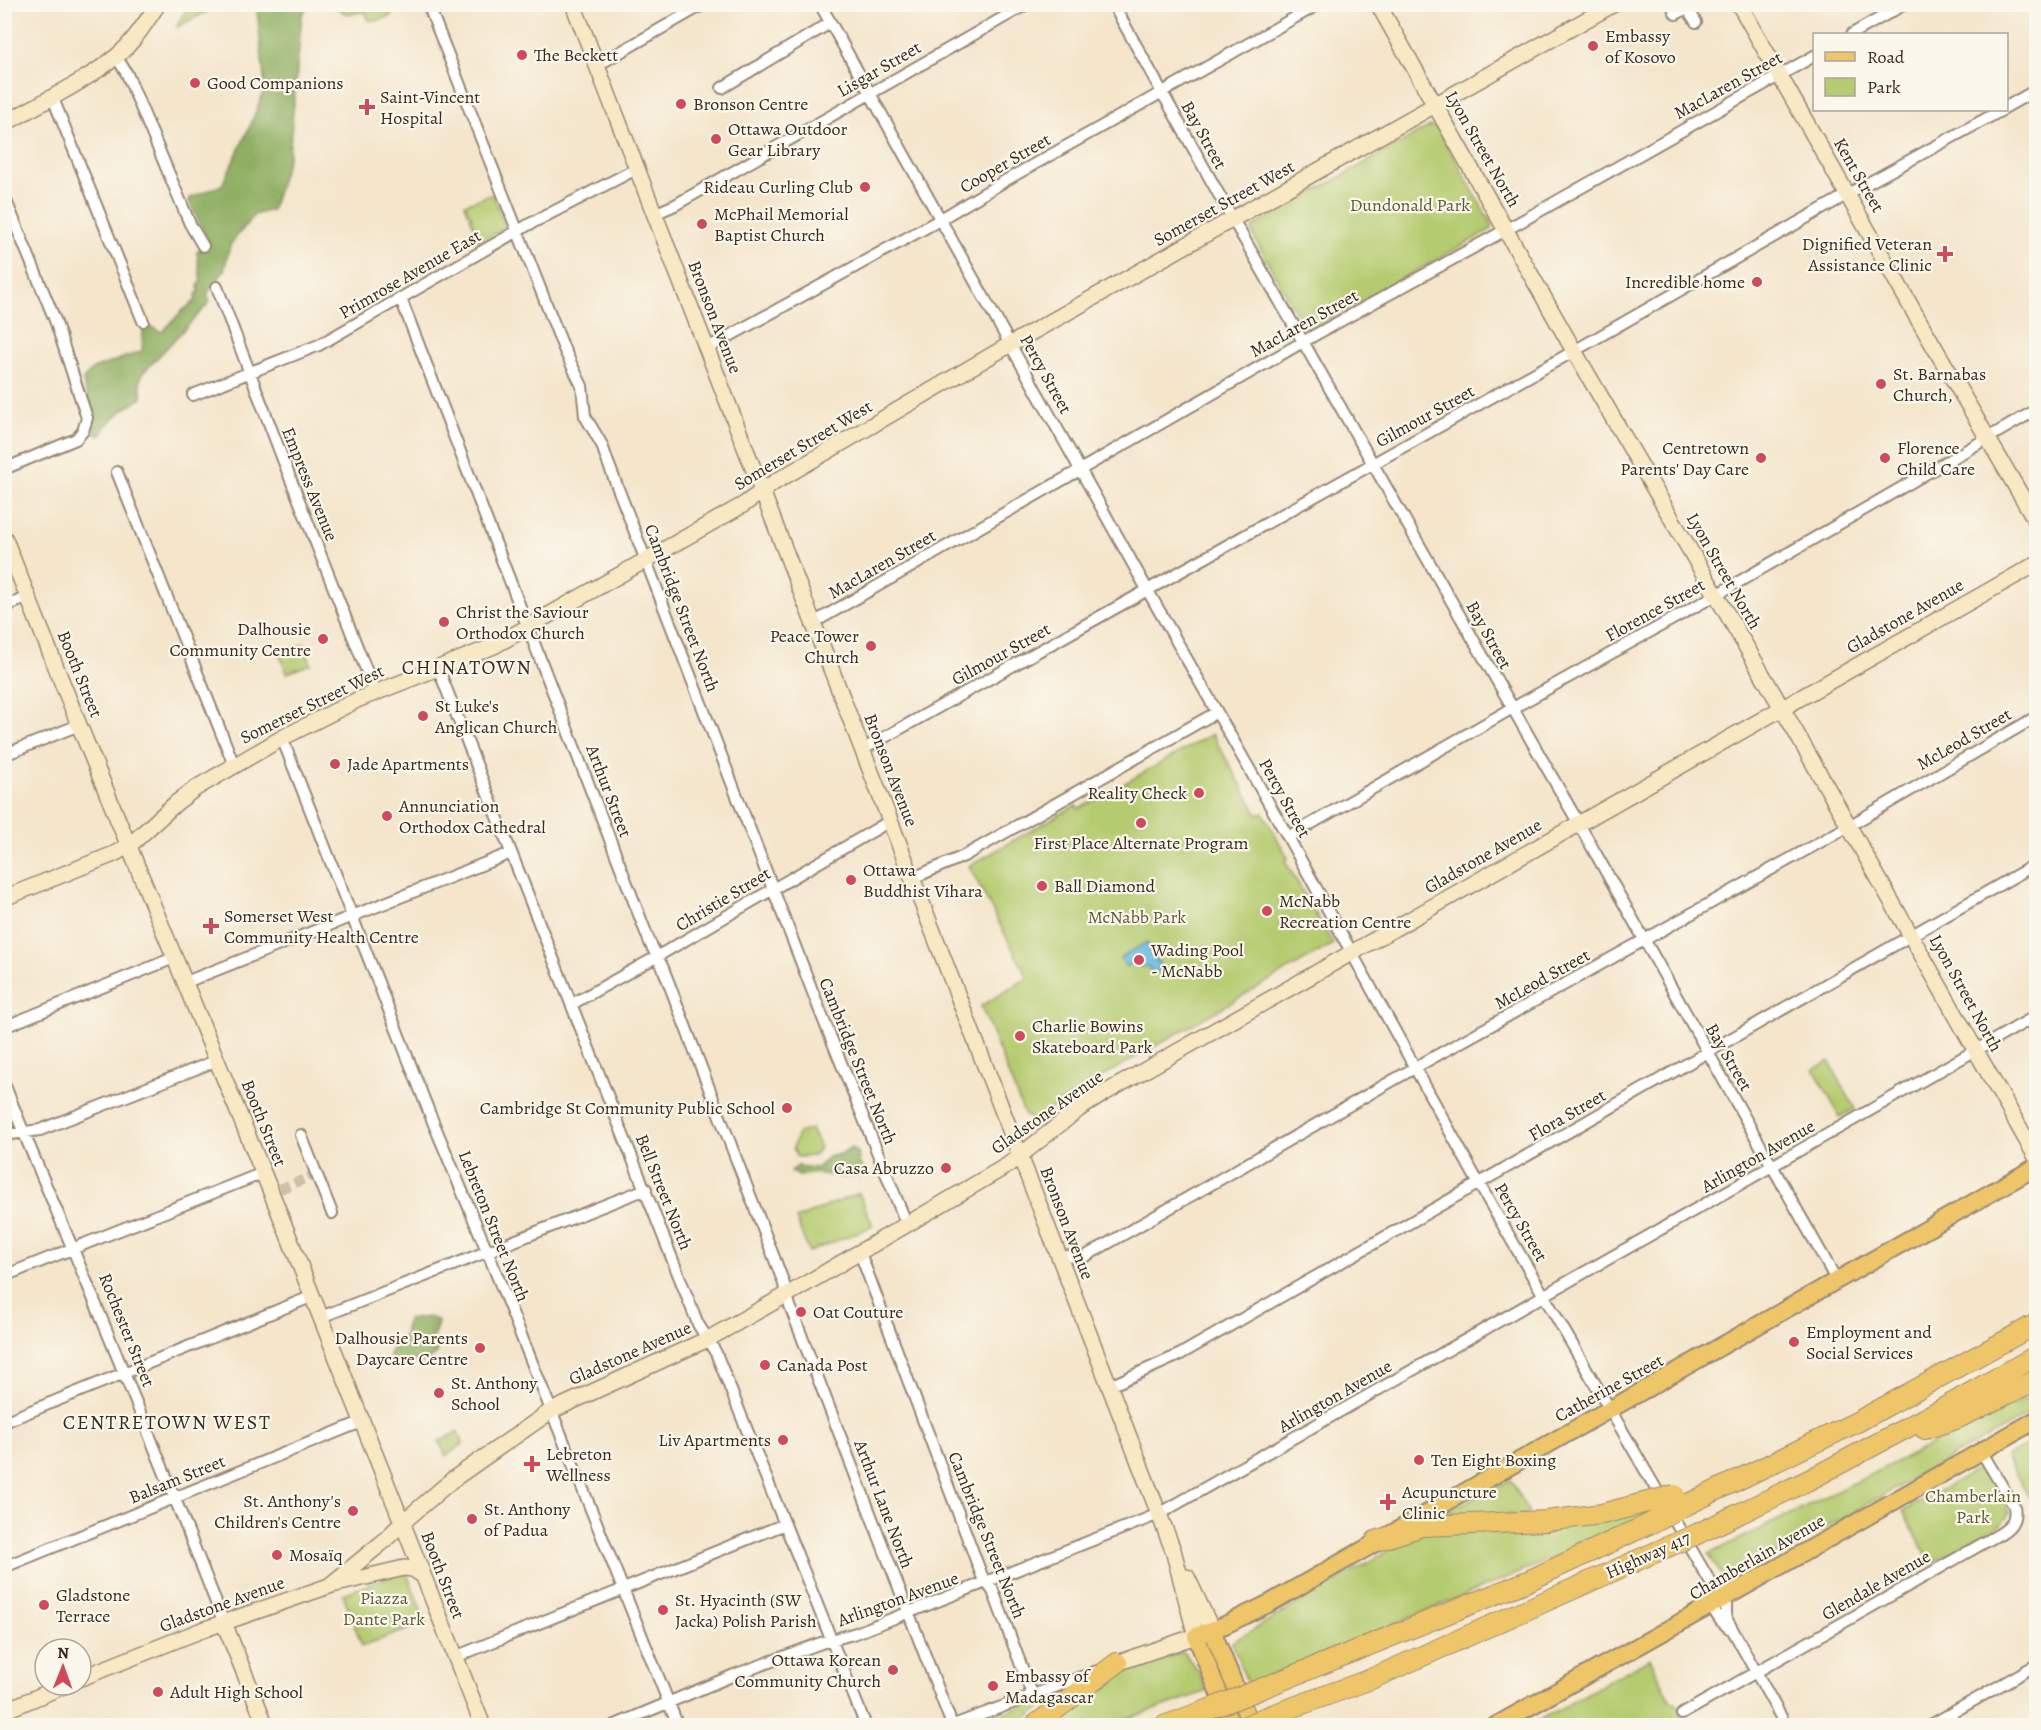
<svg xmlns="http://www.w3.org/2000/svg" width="2041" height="1730" font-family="Alegreya,serif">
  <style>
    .green { fill: #b5cb6f; stroke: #787a46; stroke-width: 1.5 }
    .forest { fill: #90af62; stroke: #666c40; stroke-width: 1.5 }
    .water { fill: #62b8df; stroke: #4e717e; stroke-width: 1.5 }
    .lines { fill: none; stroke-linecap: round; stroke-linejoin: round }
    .street-tunnel { stroke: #cfc0a8; stroke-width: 10; stroke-dasharray: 10 5; stroke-linecap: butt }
    .street-casing { stroke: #988874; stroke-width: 14 }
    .secondary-casing { stroke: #988874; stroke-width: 18 }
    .primary-casing { stroke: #988874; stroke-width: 20 }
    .highway-casing { stroke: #988874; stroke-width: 22 }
    .street { stroke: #fff; stroke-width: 10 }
    .secondary { stroke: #f8e8c3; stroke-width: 15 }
    .primary { stroke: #eec569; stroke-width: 16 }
    .highway { stroke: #eec569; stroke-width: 20 }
    .highway-bridge-casing { stroke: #988874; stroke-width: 22; stroke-linecap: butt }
    .highway-bridge { stroke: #eec569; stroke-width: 20 }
    .poi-dot { fill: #d1495b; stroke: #fbf7ec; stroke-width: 2 }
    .labels { text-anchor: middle; stroke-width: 4.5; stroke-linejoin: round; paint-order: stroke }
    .poi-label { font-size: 18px; fill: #3b2a1e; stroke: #fbf7ec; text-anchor: start }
    .street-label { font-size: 18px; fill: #3b2a1e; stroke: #fbf7ec }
    .park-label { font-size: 18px; fill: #605a36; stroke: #fbf7ec }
    .neighbourhood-label { font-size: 20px; letter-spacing: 1.5px; fill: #3b2a1e; stroke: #fbf7ec }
  </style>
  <rect width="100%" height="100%" fill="#fbf7ec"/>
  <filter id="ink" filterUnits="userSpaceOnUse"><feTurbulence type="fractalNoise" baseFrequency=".0167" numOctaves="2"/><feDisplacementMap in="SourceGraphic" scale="12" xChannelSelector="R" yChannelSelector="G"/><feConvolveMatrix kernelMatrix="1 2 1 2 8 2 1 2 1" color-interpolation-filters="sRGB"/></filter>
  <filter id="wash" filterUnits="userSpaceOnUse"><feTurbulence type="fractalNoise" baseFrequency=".008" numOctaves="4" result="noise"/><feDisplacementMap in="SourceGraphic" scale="24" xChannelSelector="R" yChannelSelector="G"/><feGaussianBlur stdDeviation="1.35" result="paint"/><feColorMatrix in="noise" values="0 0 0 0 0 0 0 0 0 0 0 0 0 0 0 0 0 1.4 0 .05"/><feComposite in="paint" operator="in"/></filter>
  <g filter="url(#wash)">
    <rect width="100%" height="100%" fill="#f4e5cb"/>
    <path class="green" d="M 190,5 L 190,4 L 220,5 L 177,27 L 179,21 Z
      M 336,5 L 409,5 L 410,8 L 390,13 L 391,16 L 376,21 L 374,19 L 369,21 L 365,11 C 353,14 344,17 336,5 Z
      M 1430,126 L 1438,129 L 1492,225 L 1492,229 L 1310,330 L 1305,329 L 1254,237 L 1252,231 L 1254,226 Z
      M 493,194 L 505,227 L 480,243 L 470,217 L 472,216 L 469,214 L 465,204 Z
      M 304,644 L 311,664 L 287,673 L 279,653 Z
      M 1212,734 L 1258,815 L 1263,813 L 1288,858 L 1285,861 L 1333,944 L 1082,1088 L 1038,1118 L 1032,1119 L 1025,1116 L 981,1006 L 1028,978 L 969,866 L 1076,805 L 1079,809 Z
      M 1829,1061 L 1855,1109 L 1840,1117 L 1814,1069 Z
      M 811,1129 L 820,1148 L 814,1156 L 797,1157 L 793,1148 L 798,1133 Z
      M 859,1193 L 873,1226 L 809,1252 L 796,1219 Z
      M 2036,1393 L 2036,1410 L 1732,1580 L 1722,1576 L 1709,1554 Z
      M 458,1432 L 463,1444 L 446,1456 L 439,1441 Z
      M 2036,1440 L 2036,1516 L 2031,1501 L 2006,1457 Z
      M 1978,1469 C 1995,1477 2003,1497 2009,1514 L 2001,1525 L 1931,1564 L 1903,1511 Z
      M 1511,1480 L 1529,1514 L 1430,1519 Z
      M 1642,1507 L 1648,1519 L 1248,1685 L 1232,1642 L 1427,1528 Z
      M 406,1571 L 426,1623 L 362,1646 L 343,1594 Z
      M 1183,1652 L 1196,1668 L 1207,1691 L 1110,1725 L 1040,1726 L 1110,1677 Z
      M 1650,1658 L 1672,1703 L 1677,1704 L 1685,1721 L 1684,1726 L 1529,1726 Z
      M 1063,1688 L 1065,1692 L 1015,1725 L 991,1726 L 1000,1715 Z"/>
    <path class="forest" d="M 263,5 L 308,5 L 302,15 L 289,155 L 272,210 L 254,215 L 230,245 L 224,271 L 207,294 L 210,302 L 143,373 L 140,381 L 142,398 C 124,408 112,417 101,435 L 96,435 C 91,424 94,426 94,416 C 94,408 83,391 83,379 L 93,369 L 142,351 L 143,331 L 152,327 L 162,332 L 182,311 L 195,301 L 196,294 L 199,292 L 198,286 L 201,281 L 197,252 L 208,241 L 189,201 L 190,198 L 222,185 L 250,126 L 265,88 L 257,10 Z
      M 851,1148 L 858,1152 L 859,1162 L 865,1174 C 844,1182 820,1168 799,1176 L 791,1171 L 798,1166 L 817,1168 L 828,1157 L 844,1153 Z
      M 427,1317 L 438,1320 C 438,1328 433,1332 433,1340 L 437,1343 L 437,1354 L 424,1363 C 419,1362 413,1360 409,1363 C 395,1370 393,1370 389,1354 L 397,1342 L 404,1335 L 407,1320 Z"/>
    <path class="water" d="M 1147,942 L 1162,969 L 1153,974 L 1148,966 L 1141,967 L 1134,962 L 1126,967 L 1120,958 Z"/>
  </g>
  <g filter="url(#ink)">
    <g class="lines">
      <path class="street-tunnel" d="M 280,1189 L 317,1174"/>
      <g class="street-casing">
        <path id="street" d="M 428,4 L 564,349 L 582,386 L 585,416 L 602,445 L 607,460 L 822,1016 L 907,1225
          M 820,4 L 1148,591 L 1288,837 L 1479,1184 L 1709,1580 L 1716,1588 L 1733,1593
          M 1113,4 L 1227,209 L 1579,824 L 1837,1281
          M 1671,4 L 1676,14 L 1687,8 L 1696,22
          M 1852,34 L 1905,4
          M 116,56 L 127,74 L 190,224 L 203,246
          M 596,66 L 704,4
          M 722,88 L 830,23
          M 52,96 L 143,321
          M 2006,107 L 2036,90
          M 4,196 L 55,320 L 87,418 L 83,431 L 76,439 L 4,469
          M 654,214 L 675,205 L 1027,4
          M 217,287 L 287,470 L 375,692
          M 401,299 L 650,943 L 663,968 L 783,1281 L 790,1306 L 952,1725
          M 706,349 L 934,223 L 1008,179 L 1319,4
          M 193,395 L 319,345 L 528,225 L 636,169
          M 117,472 L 234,765
          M 4,607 L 28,597
          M 813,623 L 1315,335 L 1520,222 L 1814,56
          M 438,668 L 698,1324 L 716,1353 L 866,1726
          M 282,738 L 431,1117 L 488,1253 L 678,1726
          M 862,750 L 1567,355 L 1848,194 L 2002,110
          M 4,755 L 79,725
          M 1288,837 L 1511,709 L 1716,595 L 2036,410
          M 913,878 L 964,856 L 1217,712
          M 186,982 L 511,853
          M 572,1004 L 658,956 L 890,821
          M 4,1027 L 176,957
          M 4,1083 C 25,1138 49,1192 72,1247 C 124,1372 175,1497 224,1623
          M 4,1135 L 40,1130 L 218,1060
          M 301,1135 L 332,1213
          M 860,1253 L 982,1576 L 993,1591 L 1032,1694
          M 1060,1256 L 1084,1257 L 1425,1062 L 1849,826 L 2036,717
          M 4,1276 L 263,1173
          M 321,1317 L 646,1189
          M 1110,1386 L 1179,1355 L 2036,864
          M 4,1422 L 313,1296
          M 4,1567 L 361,1422
          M 1726,1597 L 1726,1618 L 1786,1726
          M 1711,1606 L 1721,1621 L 1729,1628
          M 455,1657 L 785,1524
          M 1682,1714 L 1996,1536 C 2009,1529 2017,1522 2014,1506 L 1981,1451
          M 613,1726 L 734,1675 L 821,1643 L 856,1633 L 1159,1514 L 2036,1016
          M 951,1726 L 1097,1671
          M 1929,1726 L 2036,1665"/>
      </g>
      <g class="secondary-casing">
        <path id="secondary" d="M 573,4 L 1173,1550 L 1196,1636 L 1117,1663
          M 1378,4 L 1574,351 L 1790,722 L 2036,1157
          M 1739,4 L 1918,319 L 2036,521
          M 4,124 C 42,102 83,83 117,56 C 133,43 146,22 158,4
          M 4,537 L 79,725 L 271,1192 L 483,1726
          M 4,898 L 114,854 L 130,845 L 176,803 L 196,788 L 282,738 L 357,700 L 494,646 L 743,505 L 775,482 L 1004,348 L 1614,4
          M 1187,1577 L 1212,1630
          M 332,1585 L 404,1568 L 413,1569 L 422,1575
          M 224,1623 L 266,1726
          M 81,1678 L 202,1630 L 329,1586 L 383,1542 L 402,1523 L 452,1480 L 551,1411 L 708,1339 L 797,1289 L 1008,1165 L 1079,1109 L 1103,1094 L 2036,564
          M 4,1711 L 66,1685"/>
      </g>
      <g class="primary-casing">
        <path id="primary" d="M 1609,1410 L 2036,1167
          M 1212,1630 L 1251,1726
          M 1232,1726 L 1196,1636 L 1225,1625 L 1270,1603 L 1603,1413
          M 1495,1726 L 1733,1593 L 2036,1420"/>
      </g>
      <g class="highway-casing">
        <path id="highway" d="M 1925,1429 L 1956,1419 L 2036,1380
          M 1682,1507 L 1857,1422 L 2036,1324
          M 1697,1534 L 1809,1480 L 1940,1410 L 2036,1356
          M 1376,1541 L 1422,1526 L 1546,1521 L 1602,1514 L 1640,1504
          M 1253,1692 L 1528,1581 L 1651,1523
          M 1264,1718 L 1371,1679 L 1665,1548
          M 1034,1726 L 1117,1663
          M 1164,1726 L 1210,1709"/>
      </g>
      <use href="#street" class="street"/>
      <use href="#secondary" class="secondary"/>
      <use href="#primary" class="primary"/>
      <use href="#highway" class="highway"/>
      <g class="highway-bridge-casing">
        <path id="highway-bridge" d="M 1640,1504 L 1675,1495
          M 1651,1523 L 1682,1507
          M 1665,1548 L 1697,1534
          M 1210,1709 L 1253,1692
          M 1246,1726 L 1264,1718"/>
      </g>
      <use href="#highway-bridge" class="highway-bridge"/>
    </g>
  </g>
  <g class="poi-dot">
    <circle cx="1593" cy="46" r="6"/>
    <circle cx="522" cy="55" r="6"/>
    <circle cx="195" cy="83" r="6"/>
    <circle cx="681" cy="104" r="6"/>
    <path d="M364 98h6v6h6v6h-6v6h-6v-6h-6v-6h6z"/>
    <circle cx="716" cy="139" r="6"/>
    <circle cx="865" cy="187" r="6"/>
    <circle cx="702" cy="224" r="6"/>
    <path d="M1942 245h6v6h6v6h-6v6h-6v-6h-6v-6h6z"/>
    <circle cx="1757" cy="282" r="6"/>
    <circle cx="1881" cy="384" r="6"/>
    <circle cx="1761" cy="458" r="6"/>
    <circle cx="1885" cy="458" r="6"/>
    <circle cx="444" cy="622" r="6"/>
    <circle cx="323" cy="639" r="6"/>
    <circle cx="871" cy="646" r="6"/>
    <circle cx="423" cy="716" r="6"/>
    <circle cx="335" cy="764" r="6"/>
    <circle cx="1199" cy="793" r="6"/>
    <circle cx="387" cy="816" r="6"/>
    <circle cx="1141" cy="823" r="6"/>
    <circle cx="851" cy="880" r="6"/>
    <circle cx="1042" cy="886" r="6"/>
    <circle cx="1267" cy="911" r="6"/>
    <path d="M208 917h6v6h6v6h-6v6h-6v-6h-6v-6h6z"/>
    <circle cx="1139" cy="960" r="6"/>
    <circle cx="1020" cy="1036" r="6"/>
    <circle cx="787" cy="1108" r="6"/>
    <circle cx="946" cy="1168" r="6"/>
    <circle cx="801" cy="1312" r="6"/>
    <circle cx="1794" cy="1342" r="6"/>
    <circle cx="480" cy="1348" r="6"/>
    <circle cx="765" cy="1365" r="6"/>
    <circle cx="439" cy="1393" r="6"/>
    <circle cx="783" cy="1440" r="6"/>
    <circle cx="1419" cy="1460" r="6"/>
    <path d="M529 1455h6v6h6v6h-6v6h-6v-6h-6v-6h6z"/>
    <path d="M1385 1493h6v6h6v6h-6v6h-6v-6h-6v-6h6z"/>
    <circle cx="353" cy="1511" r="6"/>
    <circle cx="472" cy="1519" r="6"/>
    <circle cx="277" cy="1555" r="6"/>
    <circle cx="44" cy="1605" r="6"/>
    <circle cx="663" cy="1610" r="6"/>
    <circle cx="893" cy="1670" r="6"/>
    <circle cx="993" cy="1686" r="6"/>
    <circle cx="158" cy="1692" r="6"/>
  </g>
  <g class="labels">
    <g class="poi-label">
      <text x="1605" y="42">Embassy<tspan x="1605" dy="21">of Kosovo</tspan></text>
      <text x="534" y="61">The Beckett</text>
      <text x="207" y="89">Good Companions</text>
      <text x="380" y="103">Saint-Vincent<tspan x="380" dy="21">Hospital</tspan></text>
      <text x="693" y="110">Bronson Centre</text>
      <text x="728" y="135">Ottawa Outdoor<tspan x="728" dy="21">Gear Library</tspan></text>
      <text x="853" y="193" text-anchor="end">Rideau Curling Club</text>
      <text x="714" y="220">McPhail Memorial<tspan x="714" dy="21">Baptist Church</tspan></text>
      <text x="1932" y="250" text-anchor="end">Dignified Veteran<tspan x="1932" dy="21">Assistance Clinic</tspan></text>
      <text x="1745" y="288" text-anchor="end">Incredible home</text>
      <text x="1893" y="380">St. Barnabas<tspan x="1893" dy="21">Church,</tspan></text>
      <text x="1749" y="454" text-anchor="end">Centretown<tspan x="1749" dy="21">Parents' Day Care</tspan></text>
      <text x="1897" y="454">Florence<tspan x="1897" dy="21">Child Care</tspan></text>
      <text x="456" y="618">Christ the Saviour<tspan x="456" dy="21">Orthodox Church</tspan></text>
      <text x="311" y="635" text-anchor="end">Dalhousie<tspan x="311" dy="21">Community Centre</tspan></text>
      <text x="859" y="642" text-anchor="end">Peace Tower<tspan x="859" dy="21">Church</tspan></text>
      <text x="435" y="712">St Luke's<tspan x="435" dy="21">Anglican Church</tspan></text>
      <text x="347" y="770">Jade Apartments</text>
      <text x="1187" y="799" text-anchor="end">Reality Check</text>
      <text x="399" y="812">Annunciation<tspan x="399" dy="21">Orthodox Cathedral</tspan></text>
      <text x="1141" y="849" text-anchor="middle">First Place Alternate Program</text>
      <text x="863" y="876">Ottawa<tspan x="863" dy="21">Buddhist Vihara</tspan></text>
      <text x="1054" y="892">Ball Diamond</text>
      <text x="1279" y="907">McNabb<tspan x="1279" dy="21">Recreation Centre</tspan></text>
      <text x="224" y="922">Somerset West<tspan x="224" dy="21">Community Health Centre</tspan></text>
      <text x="1151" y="956">Wading Pool<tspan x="1151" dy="21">- McNabb</tspan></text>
      <text x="1032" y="1032">Charlie Bowins<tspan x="1032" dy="21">Skateboard Park</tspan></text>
      <text x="775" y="1114" text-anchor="end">Cambridge St Community Public School</text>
      <text x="934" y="1174" text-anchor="end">Casa Abruzzo</text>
      <text x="813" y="1318">Oat Couture</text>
      <text x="1806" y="1338">Employment and<tspan x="1806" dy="21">Social Services</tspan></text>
      <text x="468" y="1344" text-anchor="end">Dalhousie Parents<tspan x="468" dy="21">Daycare Centre</tspan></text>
      <text x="777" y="1371">Canada Post</text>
      <text x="451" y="1389">St. Anthony<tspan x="451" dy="21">School</tspan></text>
      <text x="771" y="1446" text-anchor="end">Liv Apartments</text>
      <text x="546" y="1460">Lebreton<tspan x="546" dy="21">Wellness</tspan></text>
      <text x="1431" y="1466">Ten Eight Boxing</text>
      <text x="1402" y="1498">Acupuncture<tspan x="1402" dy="21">Clinic</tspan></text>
      <text x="341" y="1507" text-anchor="end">St. Anthony's<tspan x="341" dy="21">Children's Centre</tspan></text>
      <text x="484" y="1515">St. Anthony<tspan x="484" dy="21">of Padua</tspan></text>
      <text x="289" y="1561">Mosaïq</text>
      <text x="56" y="1601">Gladstone<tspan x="56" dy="21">Terrace</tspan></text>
      <text x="675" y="1606">St. Hyacinth (SW<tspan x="675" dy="21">Jacka) Polish Parish</tspan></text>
      <text x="881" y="1666" text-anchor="end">Ottawa Korean<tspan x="881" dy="21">Community Church</tspan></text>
      <text x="1005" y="1682">Embassy of<tspan x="1005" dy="21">Madagascar</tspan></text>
      <text x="170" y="1698">Adult High School</text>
    </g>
    <g class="street-label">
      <text transform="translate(879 69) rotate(-30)" y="6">Lisgar Street</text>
      <text transform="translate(1728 85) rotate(-29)" y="6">MacLaren Street</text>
      <text transform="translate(1204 135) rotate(61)" y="6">Bay Street</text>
      <text transform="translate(1483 149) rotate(60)" y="6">Lyon Street North</text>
      <text transform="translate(1005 163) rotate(-30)" y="6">Cooper Street</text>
      <text transform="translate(1859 175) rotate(60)" y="6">Kent Street</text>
      <text transform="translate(1224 203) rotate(-29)" y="6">Somerset Street West</text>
      <text transform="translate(410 274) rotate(-30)" y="6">Primrose Avenue East</text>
      <text transform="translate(715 317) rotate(69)" y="6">Bronson Avenue</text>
      <text transform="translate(1304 323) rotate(-29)" y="6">MacLaren Street</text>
      <text transform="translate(1046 374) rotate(61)" y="6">Percy Street</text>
      <text transform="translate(1425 416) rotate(-29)" y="6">Gilmour Street</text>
      <text transform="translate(803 445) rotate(-31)" y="6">Somerset Street West</text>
      <text transform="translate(310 484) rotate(68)" y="6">Empress Avenue</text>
      <text transform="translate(882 564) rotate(-30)" y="6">MacLaren Street</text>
      <text transform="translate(1724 571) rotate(60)" y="6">Lyon Street North</text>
      <text transform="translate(682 608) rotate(69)" y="6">Cambridge Street North</text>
      <text transform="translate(1655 610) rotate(-29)" y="6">Florence Street</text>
      <text transform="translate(1905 616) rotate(-30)" y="6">Gladstone Avenue</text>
      <text transform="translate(1489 635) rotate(61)" y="6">Bay Street</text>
      <text transform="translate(1001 654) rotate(-29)" y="6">Gilmour Street</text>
      <text transform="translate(80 674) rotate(68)" y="6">Booth Street</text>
      <text transform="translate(312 704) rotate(-26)" y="6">Somerset Street West</text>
      <text transform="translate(1964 739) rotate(-30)" y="6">McLeod Street</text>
      <text transform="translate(891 770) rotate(69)" y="6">Bronson Avenue</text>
      <text transform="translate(609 791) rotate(69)" y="6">Arthur Street</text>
      <text transform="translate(1285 798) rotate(61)" y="6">Percy Street</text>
      <text transform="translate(1483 856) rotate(-30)" y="6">Gladstone Avenue</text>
      <text transform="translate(723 899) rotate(-31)" y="6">Christie Street</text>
      <text transform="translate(1542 979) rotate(-29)" y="6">McLeod Street</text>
      <text transform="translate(1966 993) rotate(61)" y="6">Lyon Street North</text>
      <text transform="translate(1729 1057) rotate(60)" y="6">Bay Street</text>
      <text transform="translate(858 1061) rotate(68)" y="6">Cambridge Street North</text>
      <text transform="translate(1047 1112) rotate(-35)" y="6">Gladstone Avenue</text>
      <text transform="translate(1567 1115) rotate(-30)" y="6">Flora Street</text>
      <text transform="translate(264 1123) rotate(68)" y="6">Booth Street</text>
      <text transform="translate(1758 1156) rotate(-30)" y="6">Arlington Avenue</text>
      <text transform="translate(664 1192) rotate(68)" y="6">Bell Street North</text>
      <text transform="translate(1521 1222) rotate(60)" y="6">Percy Street</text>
      <text transform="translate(1067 1223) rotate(69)" y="6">Bronson Avenue</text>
      <text transform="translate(494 1226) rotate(68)" y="6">Lebreton Street North</text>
      <text transform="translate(127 1330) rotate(68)" y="6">Rochester Street</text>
      <text transform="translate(630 1353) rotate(-24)" y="6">Gladstone Avenue</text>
      <text transform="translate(1609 1388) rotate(-29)" y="6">Catherine Street</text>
      <text transform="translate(1335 1396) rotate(-30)" y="6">Arlington Avenue</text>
      <text transform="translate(177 1479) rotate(-22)" y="6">Balsam Street</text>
      <text transform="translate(884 1504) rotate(69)" y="6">Arthur Lane North</text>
      <text transform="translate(987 1535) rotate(68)" y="6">Cambridge Street North</text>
      <text transform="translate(1648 1555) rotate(-24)" y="6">Highway 417</text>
      <text transform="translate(1757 1557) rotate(-30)" y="6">Chamberlain Avenue</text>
      <text transform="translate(443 1575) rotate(69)" y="6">Booth Street</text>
      <text transform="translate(1876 1585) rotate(-30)" y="6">Glendale Avenue</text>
      <text transform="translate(898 1599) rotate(-20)" y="6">Arlington Avenue</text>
      <text transform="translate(222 1604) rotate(-20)" y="6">Gladstone Avenue</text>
    </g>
    <g class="park-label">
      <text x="1410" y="211">Dundonald Park</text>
      <text x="1137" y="923">McNabb Park</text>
      <text x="1973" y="1502">Chamberlain<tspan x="1973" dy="21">Park</tspan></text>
      <text x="384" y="1604">Piazza<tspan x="384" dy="21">Dante Park</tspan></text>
    </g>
    <g class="neighbourhood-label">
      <text x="467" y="674">CHINATOWN</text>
      <text x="167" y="1429">CENTRETOWN WEST</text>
    </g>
  </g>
  <rect width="2041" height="1730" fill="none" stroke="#fbf7ec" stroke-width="24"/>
  <rect x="1813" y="33" width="195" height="78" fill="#fbf7ec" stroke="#aea59a" stroke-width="1.5"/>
  <rect x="1825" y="52" width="30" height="9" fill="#eec569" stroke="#aea59a" stroke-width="1.5"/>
  <text x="1867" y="63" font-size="18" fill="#3b2a1e">Road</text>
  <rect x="1825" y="78" width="30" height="18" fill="#b5cb6f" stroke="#aea59a" stroke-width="1.5"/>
  <text x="1867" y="93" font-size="18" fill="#3b2a1e">Park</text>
  <g transform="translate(63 1667) rotate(1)"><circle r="28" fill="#fbf7ec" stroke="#aea59a" stroke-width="1.5"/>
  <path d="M0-4.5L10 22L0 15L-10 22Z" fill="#d1495b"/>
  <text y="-9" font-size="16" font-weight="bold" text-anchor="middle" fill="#3b2a1e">N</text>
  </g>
</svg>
